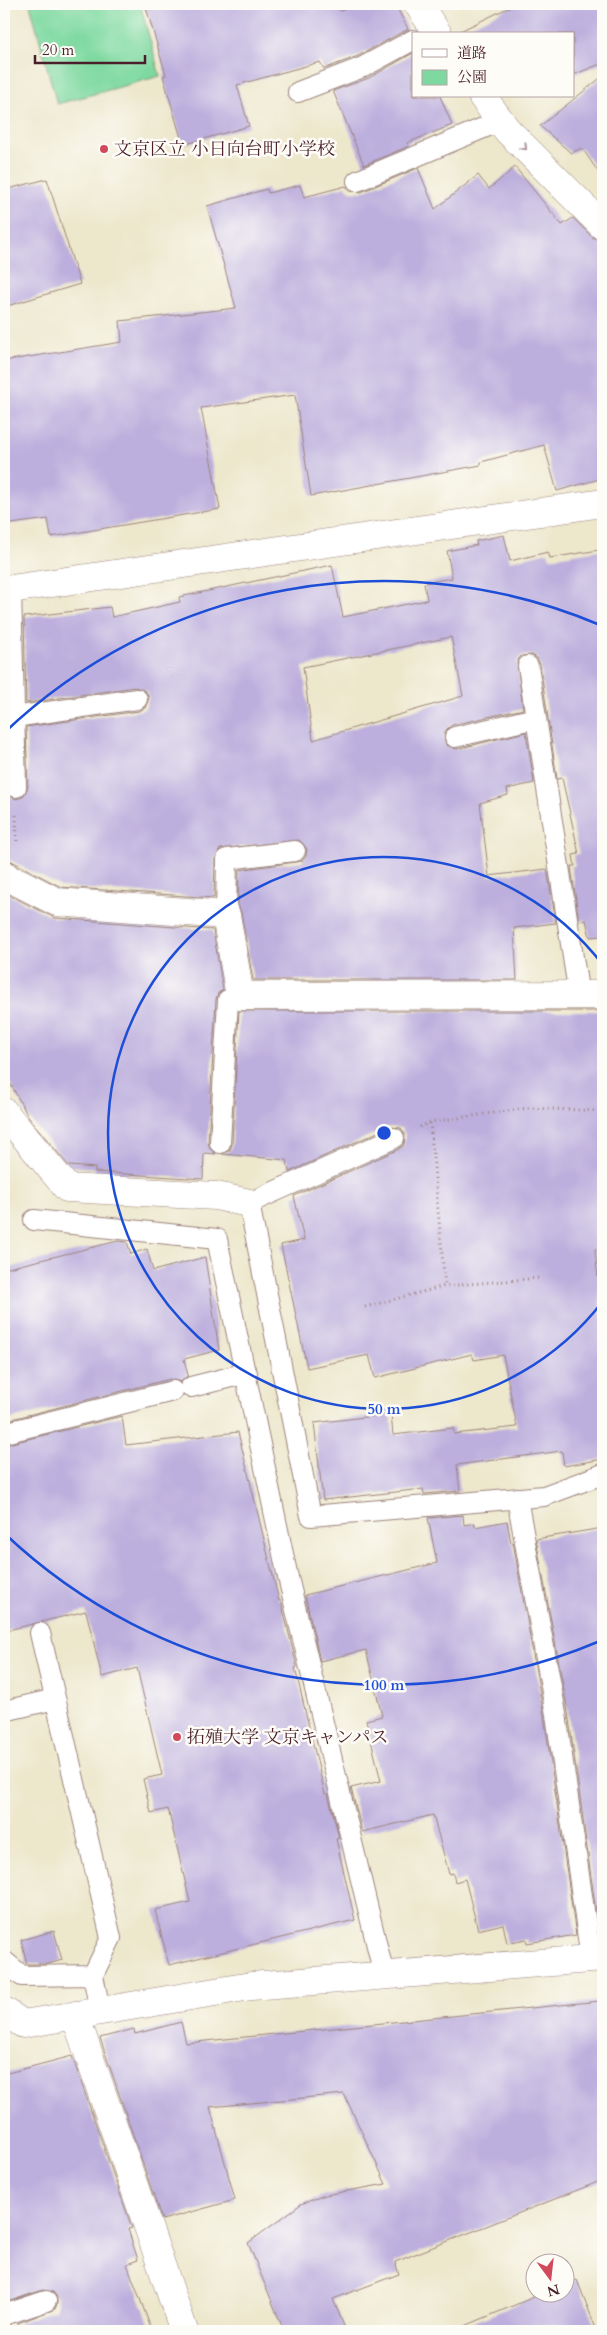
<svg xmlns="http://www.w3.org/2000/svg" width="607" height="2335" font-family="Cardo,'Noto Serif JP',serif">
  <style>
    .green { fill: #7ed9a0; stroke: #647c66 }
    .building { fill: #bcaedd; fill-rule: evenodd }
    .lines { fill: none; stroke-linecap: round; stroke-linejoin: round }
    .lane-casing { stroke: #9c837c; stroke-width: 22 }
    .street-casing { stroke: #9c837c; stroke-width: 29 }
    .path { stroke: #9c837c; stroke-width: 3; stroke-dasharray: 1 4; stroke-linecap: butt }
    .lane { stroke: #fff; stroke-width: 20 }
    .street { stroke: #fff; stroke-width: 28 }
    .oneway { stroke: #ae9aa0 }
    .ring { fill: none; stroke: #1d4ed8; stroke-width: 2.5 }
    .poi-dot { fill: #d1495b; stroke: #fdfcf7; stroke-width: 2 }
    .labels { text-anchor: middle; stroke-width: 5; stroke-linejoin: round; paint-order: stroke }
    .poi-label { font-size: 18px; fill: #4a1f2b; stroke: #fdfcf7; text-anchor: start }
    .centre { fill: #1d4ed8; stroke: #fdfcf7; stroke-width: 2.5 }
    .ring-label { font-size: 15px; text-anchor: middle; font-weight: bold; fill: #1d4ed8; stroke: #fdfcf7; stroke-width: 5; stroke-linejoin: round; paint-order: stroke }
  </style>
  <rect width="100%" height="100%" fill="#fdfcf7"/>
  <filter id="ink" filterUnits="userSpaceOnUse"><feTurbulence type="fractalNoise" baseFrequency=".02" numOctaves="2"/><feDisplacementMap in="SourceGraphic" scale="10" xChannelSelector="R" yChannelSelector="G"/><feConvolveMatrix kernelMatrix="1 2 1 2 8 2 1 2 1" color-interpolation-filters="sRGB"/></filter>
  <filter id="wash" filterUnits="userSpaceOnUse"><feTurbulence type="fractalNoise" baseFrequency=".0096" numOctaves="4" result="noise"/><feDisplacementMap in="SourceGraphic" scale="20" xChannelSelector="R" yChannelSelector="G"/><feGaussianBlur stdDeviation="1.12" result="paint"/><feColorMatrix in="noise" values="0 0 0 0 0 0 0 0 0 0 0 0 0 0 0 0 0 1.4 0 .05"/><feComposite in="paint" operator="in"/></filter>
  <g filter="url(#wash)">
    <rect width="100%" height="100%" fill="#ede7cc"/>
    <path class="green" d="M 30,4 L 140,4 L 160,76 L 57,104 Z"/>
    <g id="blocks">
      <path class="building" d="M 145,4 L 331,4 L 341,11 L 355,4 L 395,4 L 408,29 L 358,56 L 324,69 L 320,62 L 237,85 L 249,126 L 183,145 L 163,76 L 166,75 Z
        M 516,4 L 603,4 L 603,63 L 573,75 L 573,34 L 454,34 Z
        M 413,53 L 413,96 L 440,96 L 452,125 L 407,143 L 409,146 L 364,165 L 333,91 L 369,78 Z
        M 603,76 L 603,179 L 582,148 L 571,153 L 540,126 Z
        M 515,167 L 562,225 L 573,218 L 592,237 L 603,241 L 603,478 L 557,491 L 544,445 L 481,462 L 481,465 L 311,496 L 295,395 L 201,408 L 220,509 L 51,537 L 48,519 L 4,525 L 4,361 L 122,342 L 120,321 L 236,308 L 207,206 L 267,189 L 268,193 L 300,185 L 304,197 L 346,186 L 350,191 L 361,192 L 418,168 L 435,209 L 478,175 L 489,189 Z
        M 47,179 L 80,284 L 4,307 L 4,190 Z
        M 504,535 L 510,561 L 548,552 L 550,558 L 599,550 L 603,572 L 603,936 L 590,937 L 586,920 L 579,921 L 571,866 L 575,866 L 573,855 L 579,854 L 562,778 L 557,779 L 540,664 L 537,658 L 532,655 L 521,656 L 517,662 L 523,709 L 452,725 L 447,729 L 444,734 L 446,745 L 457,749 L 526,732 L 534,783 L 507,789 L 508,795 L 480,803 L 489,876 L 547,869 L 556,923 L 514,928 L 517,980 L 253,980 L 241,912 L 238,905 L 239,870 L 302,861 L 306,856 L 307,849 L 299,840 L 220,849 L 215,859 L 214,898 L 61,887 L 4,857 L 4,772 L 6,794 L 16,799 L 23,797 L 28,787 L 26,727 L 139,711 L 145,708 L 149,698 L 146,691 L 135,687 L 26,703 L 24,617 L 110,607 L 112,617 L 180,602 L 179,597 L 332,565 L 343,617 L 427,600 L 424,583 L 452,578 L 447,551 L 477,545 L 476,541 ZM 451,637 L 463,696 L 313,740 L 303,667 Z
        M 4,887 L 11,896 L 55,918 L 213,930 L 223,990 L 218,993 L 216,999 L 208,1142 L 210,1149 L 216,1154 L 204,1153 L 203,1179 L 95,1172 L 95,1168 L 69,1166 L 29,1118 L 4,1072 Z
        M 239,1011 L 603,1011 L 603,1248 L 595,1249 L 603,1330 L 603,1459 L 564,1466 L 562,1451 L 457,1465 L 460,1491 L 424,1494 L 423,1489 L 323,1500 L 314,1423 L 391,1414 L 393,1435 L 453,1428 L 454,1434 L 517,1427 L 503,1355 L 474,1360 L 472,1354 L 375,1378 L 369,1355 L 307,1368 L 281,1245 L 304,1240 L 294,1196 L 399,1149 L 404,1145 L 405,1134 L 401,1128 L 389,1127 L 289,1172 L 287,1160 L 222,1154 L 230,1150 L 232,1144 Z
        M 118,1241 L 127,1242 L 131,1254 L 147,1249 L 153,1271 L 205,1257 L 219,1350 L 184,1359 L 188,1375 L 181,1382 L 170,1379 L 4,1421 L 4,1269 Z
        M 122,1416 L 126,1445 L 238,1432 L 279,1601 L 281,1601 L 297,1667 L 295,1668 L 325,1794 L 328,1794 L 339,1838 L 336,1839 L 355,1920 L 169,1965 L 155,1910 L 190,1902 L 168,1809 L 151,1813 L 143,1779 L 162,1775 L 137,1668 L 102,1677 L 86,1611 L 4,1631 L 4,1445 Z
        M 463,1515 L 464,1525 L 475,1523 L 475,1527 L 507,1521 L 511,1543 L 513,1542 L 544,1716 L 576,1935 L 527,1943 L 526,1939 L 507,1943 L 503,1924 L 478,1930 L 465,1879 L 455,1882 L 453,1873 L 449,1874 L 433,1815 L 362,1832 L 351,1788 L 381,1781 L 366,1720 L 382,1716 L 366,1650 L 320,1661 L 305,1595 L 437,1563 L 428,1518 Z
        M 603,1528 L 603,1576 L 599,1577 L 603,1607 L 603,1926 L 598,1926 L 568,1712 L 536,1539 Z
        M 54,1931 L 62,1960 L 48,1964 L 27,1964 L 21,1940 Z
        M 600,2001 L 603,2028 L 603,2180 L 395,2262 L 399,2274 L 333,2299 L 346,2331 L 284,2331 L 248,2243 L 301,2204 L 325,2195 L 386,2184 L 344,2094 L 210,2107 L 235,2200 L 162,2220 L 100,2038 L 134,2029 L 135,2034 L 181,2022 L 186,2043 Z
        M 72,2056 L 132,2228 L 128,2229 L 138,2260 L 127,2264 L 152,2331 L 21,2331 L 18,2323 L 55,2309 L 57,2304 L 57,2297 L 53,2292 L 43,2290 L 4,2303 L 4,2074 Z
        M 577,2280 L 597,2331 L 453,2331 L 546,2292 L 564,2292 L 564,2285 Z"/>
    </g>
  </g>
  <g filter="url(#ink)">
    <use href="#blocks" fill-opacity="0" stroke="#9c837c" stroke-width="1"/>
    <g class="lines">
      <g class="lane-casing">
        <path id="lane" d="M 298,92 L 363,67 L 413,40
          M 357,181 L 500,121
          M 11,589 L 16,787
          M 528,666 L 579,996
          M 14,717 L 137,699
          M 455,737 L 536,718
          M 4,869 L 18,882
          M 226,915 L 227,859 L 295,851
          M 394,1138 L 249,1203 L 311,1516 L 544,1496 L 603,1474
          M 220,1143 L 228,1000 L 240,996
          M 34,1220 L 217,1239 L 287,1573 L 384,1975
          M 191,1387 L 247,1373
          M 4,1433 L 173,1391
          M 517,1498 L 556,1714 L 591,1959
          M 40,1633 L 111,1938 L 93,1975 L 100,2011
          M 4,1711 L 55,1699
          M 4,1961 L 22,1976 L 93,1975
          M 4,2315 L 46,2301"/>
      </g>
      <g class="street-casing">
        <path id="street" d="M 418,4 L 438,34
          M 482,96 L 507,130 L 603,226
          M 4,590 L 603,503
          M 18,882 L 57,902 L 226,915 L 240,996 L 603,995
          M 4,1112 L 67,1188 L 216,1196 L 249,1203
          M 4,2011 L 23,2024 L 251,1986 L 603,1958
          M 75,2015 L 184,2331"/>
      </g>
      <path class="path" d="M 16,815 L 17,844
        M 430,1123 L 445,1286
        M 420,1127 L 430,1122 L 528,1108 L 603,1111
        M 365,1307 L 445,1286 L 539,1278"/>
      <use href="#lane" class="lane"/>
      <use href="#street" class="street"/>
    </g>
    <defs><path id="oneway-chevron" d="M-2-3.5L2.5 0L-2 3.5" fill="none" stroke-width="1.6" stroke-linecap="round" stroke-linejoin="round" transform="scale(1.25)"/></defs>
    <use class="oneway" href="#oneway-chevron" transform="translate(524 147) rotate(45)"/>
  </g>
  <g class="ring">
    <path d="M603 1301A276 276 0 1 1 603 965"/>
    <path d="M600 1641A552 552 0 0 1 4 1533M4 733A552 552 0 0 1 600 625"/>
  </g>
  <g class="poi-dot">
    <circle cx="104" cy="149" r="5"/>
    <circle cx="177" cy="1737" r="5"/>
  </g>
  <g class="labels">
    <g class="poi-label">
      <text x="114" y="155">文京区立 小日向台町小学校</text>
      <text x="187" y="1743">拓殖大学 文京キャンパス</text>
    </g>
  </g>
  <circle cx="384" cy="1133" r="8" class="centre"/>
  <g class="ring-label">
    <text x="384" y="1414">50 m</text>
    <text x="384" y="1690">100 m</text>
  </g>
  <rect width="607" height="2335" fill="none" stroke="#fdfcf7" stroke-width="20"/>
  <rect x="412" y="32" width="162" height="65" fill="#fdfcf7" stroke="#b5a4a5"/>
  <rect x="422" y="49" width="25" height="8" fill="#ffffff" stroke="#b5a4a5"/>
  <text x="457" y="58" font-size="15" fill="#4a1f2b">道路</text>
  <rect x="422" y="70" width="25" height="15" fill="#7ed9a0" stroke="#b5a4a5"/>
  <text x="457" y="82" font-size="15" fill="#4a1f2b">公園</text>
  <g transform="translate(550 2278) rotate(165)"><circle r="24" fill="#fdfcf7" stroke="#b5a4a5"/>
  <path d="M0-4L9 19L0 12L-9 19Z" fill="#d1495b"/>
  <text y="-8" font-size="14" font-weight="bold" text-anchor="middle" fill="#4a1f2b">N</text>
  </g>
  <path d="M35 55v8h110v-8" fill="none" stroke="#4a1f2b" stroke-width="2.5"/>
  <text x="42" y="55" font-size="15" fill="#4a1f2b" stroke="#fdfcf7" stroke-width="4" paint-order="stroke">20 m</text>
</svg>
